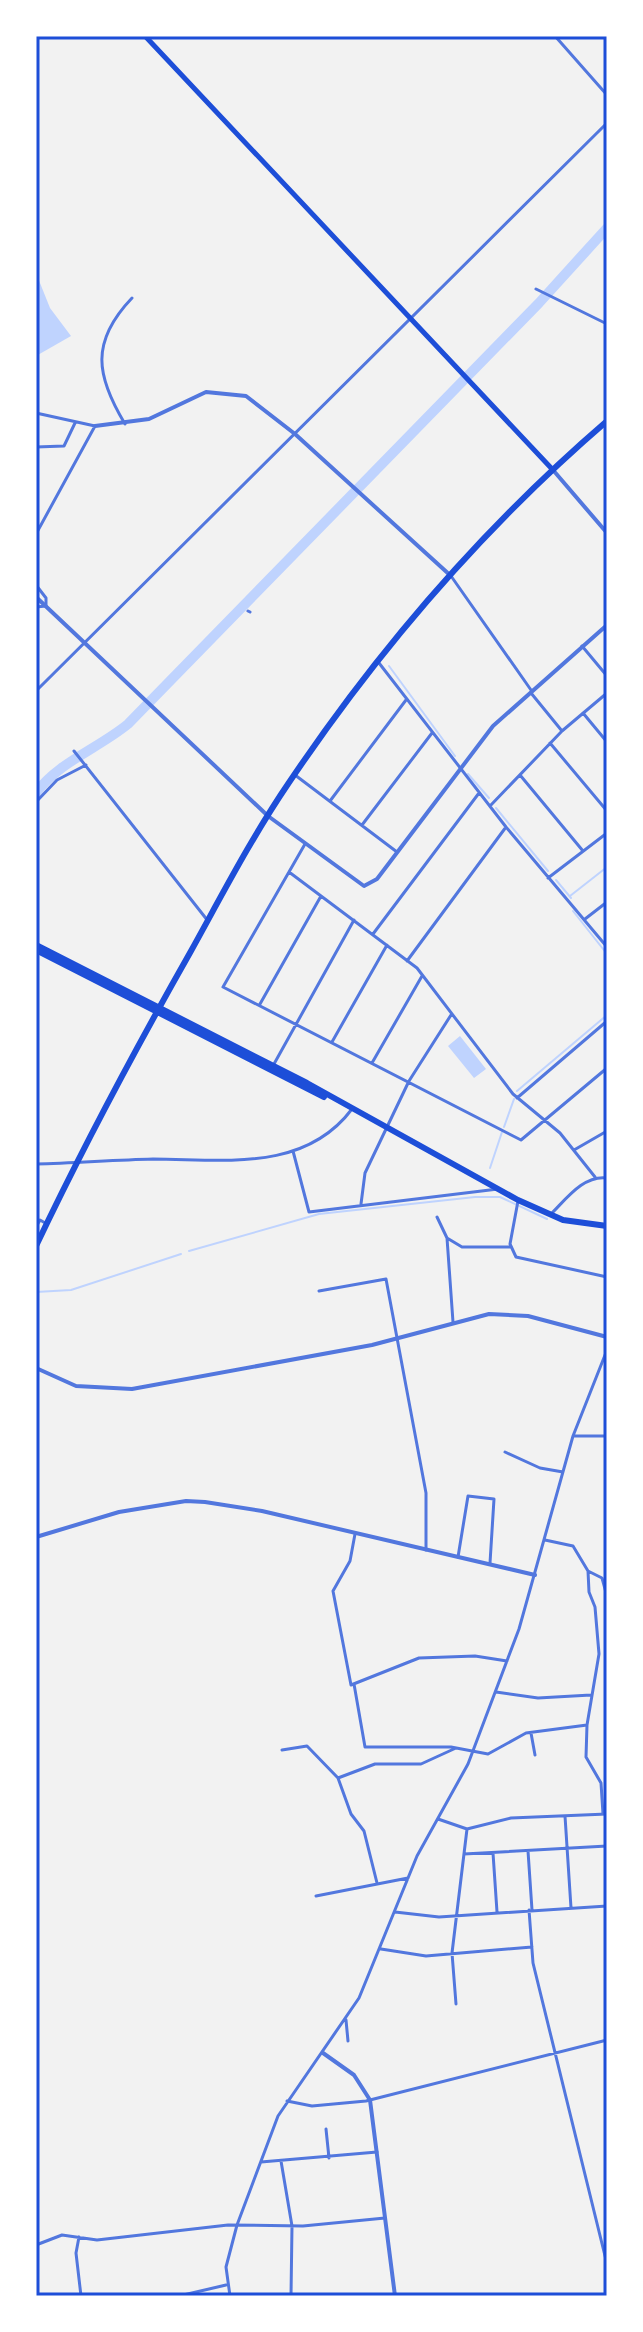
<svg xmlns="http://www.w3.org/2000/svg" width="643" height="2332" font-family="'Nunito Sans',sans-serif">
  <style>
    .water { fill: #bfd3fe }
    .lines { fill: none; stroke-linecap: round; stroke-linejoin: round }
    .stream { stroke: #bfd3fe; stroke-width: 2 }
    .river { stroke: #bfd3fe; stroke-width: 10 }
    .minor { stroke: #5277de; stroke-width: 3 }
    .tertiary { stroke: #5277de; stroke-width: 4 }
    .secondary { stroke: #1d4ed8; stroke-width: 5 }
    .trunk { stroke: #1d4ed8; stroke-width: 6 }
    .neatline { fill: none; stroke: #1d4ed8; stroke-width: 3 }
  </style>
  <rect width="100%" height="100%" fill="#f2f2f2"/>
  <path class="water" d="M 36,273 L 50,308 L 71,336 L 36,356 Z
    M 460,1036 L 486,1069 L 474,1078 L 448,1046 Z"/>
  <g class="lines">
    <path class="stream" d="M 389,666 L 455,756
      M 468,774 L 489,798
      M 496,808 L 548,871
      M 556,880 L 571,898
      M 570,896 L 607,867
      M 573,911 L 607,954
      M 517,1091 L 607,1015
      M 504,1127 L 514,1099
      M 490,1168 L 502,1132
      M 189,1251 L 319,1214 L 475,1197 L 500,1197 L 547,1219
      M 36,1292 L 71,1290 L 181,1254"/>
    <path class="river" d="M 36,793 C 57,763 99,748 128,724 L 539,303 L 607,228"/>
    <path class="minor" d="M 555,36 L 607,95
      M 536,289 L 607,324
      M 36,413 L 95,426 L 36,534
      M 125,424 C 96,376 90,342 132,298
      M 36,447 L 64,446 L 75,423
      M 451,576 L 531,690
      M 36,585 L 46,598 L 46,606 L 36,607
      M 248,611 L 250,612
      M 582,646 L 607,676
      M 379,663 L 506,827 L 607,947
      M 36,691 L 607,123
      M 531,693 L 562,731
      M 583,713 L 607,742
      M 550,743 L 607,811
      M 74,751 L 208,921
      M 295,775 L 397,852
      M 520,775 L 583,851
      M 330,801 L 406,700
      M 36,802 L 57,780 L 86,765
      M 490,806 L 562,731 L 607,693
      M 362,825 L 432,733
      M 305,844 L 223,987 L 521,1140 L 607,1068
      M 289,872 L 417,968 L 513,1094 L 560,1133 L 595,1177
      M 548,878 L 607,833
      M 585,919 L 607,902
      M 373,934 L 479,793
      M 407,961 L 506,827
      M 260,1004 L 321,896
      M 332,1042 L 387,945
      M 372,1063 L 422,976
      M 274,1064 L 354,920
      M 517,1098 L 607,1021
      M 574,1150 L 607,1131
      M 293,1151 L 309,1212 L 498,1189
      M 36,1164 C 75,1163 114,1160 153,1159 C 223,1159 304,1173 352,1109
      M 518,1201 L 510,1244 L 516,1257 L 607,1277
      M 361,1204 L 365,1173 L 409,1081 L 451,1015
      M 552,1213 C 567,1198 584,1175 607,1178
      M 437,1217 L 447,1238 L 453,1322
      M 36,1227 L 40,1220 L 47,1224
      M 447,1238 L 462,1247 L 511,1247
      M 319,1291 L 386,1279 L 426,1493 L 426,1550
      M 573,1436 L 607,1436
      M 505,1452 L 540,1468 L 563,1472
      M 355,1534 L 350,1561 L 333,1591 L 351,1685 L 419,1658 L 475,1656 L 507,1661
      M 545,1540 L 573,1546 L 588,1571 L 589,1592 L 595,1607 L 599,1654 L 587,1725 L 586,1757 L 601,1783 L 603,1814
      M 458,1557 L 468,1496 L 494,1499 L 490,1563
      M 588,1571 L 602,1578 L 607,1596
      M 354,1684 L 365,1747 L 451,1747 L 488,1754 L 526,1733 L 587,1725
      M 496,1692 L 538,1698 L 591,1695
      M 531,1733 L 535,1755
      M 282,1750 L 307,1746 L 338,1778 L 351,1814 L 364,1831 L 377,1883
      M 338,1778 L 375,1764 L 421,1764 L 456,1748
      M 565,1816 L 571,1908
      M 438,1819 L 467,1829 L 511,1818 L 607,1814
      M 528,1851 L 532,1910
      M 493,1853 L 497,1912
      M 464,1854 L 607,1846
      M 316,1896 L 408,1878
      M 529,1910 L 533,1963 L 607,2264
      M 395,1912 L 439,1917 L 607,1906
      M 381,1949 L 426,1956 L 532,1947
      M 456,2004 L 452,1953 L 467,1829
      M 346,2020 L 348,2041
      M 287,2101 L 312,2106 L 366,2101 L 607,2040
      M 326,2129 L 329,2158
      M 281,2161 L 292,2226 L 291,2296
      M 261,2162 L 377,2152
      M 79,2237 L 76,2253 L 81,2296
      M 36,2245 L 62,2235 L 97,2240 L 228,2225 L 303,2226 L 385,2218
      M 36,2286 L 38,2296
      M 179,2296 L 226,2285
      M 230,2296 L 226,2267 L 237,2225 L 278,2116 L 359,1998 L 417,1856 L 468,1764 L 519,1629 L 573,1436 L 607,1350"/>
    <path class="tertiary" d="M 95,426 L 149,419 L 206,392 L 246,396 L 295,434 L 451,576
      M 553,470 L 607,533
      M 36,597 L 268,816 L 364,886 L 377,879 L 493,726 L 607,625
      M 36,1368 L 76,1386 L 132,1389 L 372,1345 L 489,1314 L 528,1316 L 607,1337
      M 36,1537 L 119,1512 L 186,1501 L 205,1502 L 262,1511 L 535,1575
      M 323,2053 L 354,2075 L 370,2100 L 395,2296"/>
    <path class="secondary" d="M 145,36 L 553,470"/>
    <path class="trunk" d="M 36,945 L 307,1083 L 518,1200 L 563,1220 L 607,1226
      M 36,950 L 324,1097
      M 36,1246 C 84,1145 136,1048 191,951 C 222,895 252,837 288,784 C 378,650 485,526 607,421"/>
  </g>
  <rect width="643" height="2332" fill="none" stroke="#ffffff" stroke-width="76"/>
  <rect x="38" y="38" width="567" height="2256" class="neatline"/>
</svg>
